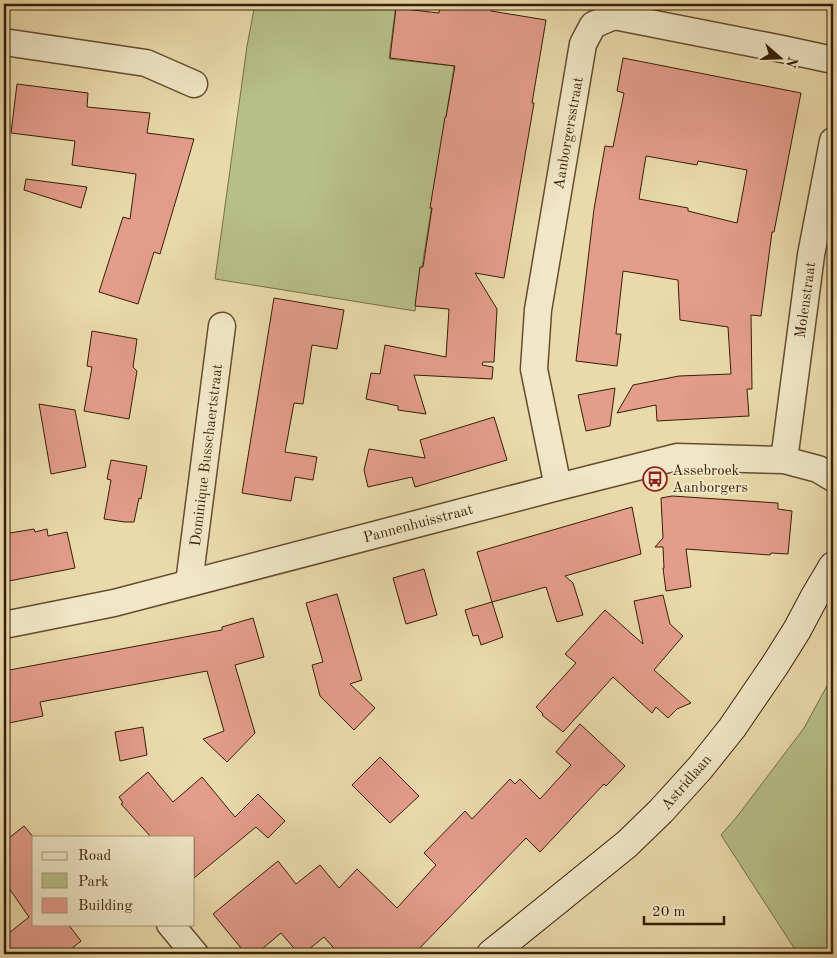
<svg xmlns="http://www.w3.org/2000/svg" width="837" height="958" font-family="'Old Standard TT',serif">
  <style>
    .green { fill: #b7c089; stroke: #776f48 }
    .building { fill: #e39d8b; stroke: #371e06; fill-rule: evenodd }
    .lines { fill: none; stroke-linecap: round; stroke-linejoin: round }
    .minor-casing { stroke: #644d2f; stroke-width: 29 }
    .secondary-casing { stroke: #371e06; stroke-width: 30 }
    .minor { stroke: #f1e7c8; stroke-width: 26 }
    .secondary { stroke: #f1e7c8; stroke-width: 28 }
    .labels { text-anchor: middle; stroke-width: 4; stroke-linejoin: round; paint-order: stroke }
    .street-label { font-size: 15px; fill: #371e06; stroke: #f1e7c8 }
    .poi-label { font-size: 15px; fill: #371e06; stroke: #f1e7c8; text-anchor: start }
  </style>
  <rect width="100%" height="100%" fill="#eadaab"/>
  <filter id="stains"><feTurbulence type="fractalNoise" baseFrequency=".004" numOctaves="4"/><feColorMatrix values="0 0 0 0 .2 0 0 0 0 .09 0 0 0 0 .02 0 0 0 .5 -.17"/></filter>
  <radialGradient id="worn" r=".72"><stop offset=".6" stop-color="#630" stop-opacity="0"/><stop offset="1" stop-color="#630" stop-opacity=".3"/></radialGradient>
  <path class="green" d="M 255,4 L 396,4 L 389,59 L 454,66 L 415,311 L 215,279 L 247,46 Z
    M 833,675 L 833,954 L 798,954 L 721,835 L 736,818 L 804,728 Z"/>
  <path class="building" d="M 440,4 L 492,4 L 491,11 L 546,20 L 532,103 L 534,103 L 504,278 L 475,273 L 497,309 L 494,362 L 483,362 L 482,365 L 493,367 L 492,379 L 414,375 L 426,414 L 398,410 L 398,406 L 366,399 L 371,373 L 380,374 L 385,345 L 446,357 L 449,309 L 415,306 L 420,267 L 423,267 L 432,208 L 430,208 L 445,117 L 446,117 L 455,66 L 390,58 L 396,8 L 439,13 Z
    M 623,58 L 801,93 L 774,232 L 772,232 L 761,316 L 751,315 L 752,389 L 747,389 L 749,416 L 657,421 L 656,405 L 617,413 L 633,385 L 679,376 L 731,374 L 728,327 L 680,320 L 678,280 L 623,271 L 616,334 L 621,334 L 617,366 L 576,361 L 594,209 L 605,146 L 613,147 L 624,93 L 617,91 ZM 646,156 L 697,165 L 698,161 L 747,170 L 737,223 L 688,211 L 688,208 L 639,199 Z
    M 17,84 L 88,93 L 87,107 L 150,113 L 147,133 L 194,139 L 160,254 L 154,252 L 138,304 L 99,292 L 123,217 L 130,219 L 136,174 L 72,165 L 75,141 L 11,133 Z
    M 26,179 L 87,187 L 81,208 L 24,190 Z
    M 274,298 L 344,310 L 337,349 L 312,345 L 303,404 L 294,403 L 285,452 L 317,457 L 313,480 L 295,477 L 291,501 L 242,493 Z
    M 92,331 L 137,339 L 133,367 L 137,371 L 129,419 L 84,411 L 92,367 L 87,366 Z
    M 615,388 L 610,426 L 586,431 L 578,395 Z
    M 39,404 L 75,410 L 86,467 L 51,474 Z
    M 494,417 L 507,460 L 415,487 L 412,477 L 368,487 L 364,470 L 369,449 L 425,458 L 420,440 Z
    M 111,460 L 147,466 L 141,499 L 139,498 L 134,522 L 125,522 L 104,519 L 111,480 L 107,479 Z
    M 672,496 L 778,503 L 778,509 L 792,511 L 788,554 L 771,553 L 770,555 L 686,549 L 691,587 L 666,591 L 663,568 L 664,568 L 663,547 L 655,547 L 663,538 L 661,498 Z
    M 632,507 L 641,554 L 565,576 L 573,583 L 583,615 L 557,622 L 546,587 L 492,602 L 503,637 L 481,645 L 478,635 L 473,636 L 465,610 L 492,602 L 477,552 Z
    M 34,529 L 35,532 L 47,529 L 48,536 L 67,532 L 75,568 L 4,582 L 4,534 Z
    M 424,569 L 437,615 L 406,624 L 393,578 Z
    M 337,594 L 362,680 L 350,684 L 375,708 L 354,730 L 320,696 L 312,665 L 323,662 L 306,603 Z
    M 663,595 L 670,624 L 683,636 L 654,670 L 691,703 L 677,709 L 668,718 L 656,707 L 652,713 L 613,677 L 563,732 L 542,715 L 543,714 L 536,707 L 576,663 L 565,654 L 605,610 L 643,644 L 634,601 Z
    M 253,618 L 264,657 L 235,665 L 255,733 L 227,762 L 203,739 L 224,731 L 207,671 L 40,702 L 43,716 L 4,724 L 4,671 L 222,630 L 222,627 Z
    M 580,724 L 625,766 L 606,786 L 604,784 L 540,852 L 526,838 L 414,954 L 339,954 L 324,937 L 303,954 L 299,954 L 281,933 L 256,954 L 246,954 L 213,914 L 278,861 L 296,884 L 320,865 L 339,888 L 357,869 L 397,908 L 436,865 L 424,853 L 465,811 L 472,819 L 510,779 L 515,784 L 520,779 L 540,799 L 571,765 L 556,752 Z
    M 143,727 L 147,755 L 120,761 L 115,732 Z
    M 380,757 L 419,796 L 390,823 L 352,785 Z
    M 148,772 L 173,802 L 202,777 L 235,817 L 258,794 L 285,821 L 268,838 L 256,827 L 194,878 L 194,837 L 151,837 L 121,804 L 123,803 L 119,797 Z
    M 24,826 L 34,838 L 34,924 L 68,924 L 81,941 L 65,954 L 4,954 L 4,937 L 29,917 L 4,881 L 4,842 Z"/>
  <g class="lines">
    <g class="minor-casing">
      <path id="minor" d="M 4,42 L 146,63 L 194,84
        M 784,460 L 811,255 L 833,141
        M 558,487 L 534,369 L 538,310 L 583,44 L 593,25 L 614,16 L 782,49 L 833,60
        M 189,583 L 222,326
        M 4,625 L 114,603 L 558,487 L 677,457 L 784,460 L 818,469 L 833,478
        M 170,924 L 195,954"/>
    </g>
    <g class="secondary-casing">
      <path id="secondary" d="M 491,954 L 627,844 L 661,811 L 700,768 L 732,728 L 775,665 L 797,630 L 814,598 L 833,566"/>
    </g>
    <use href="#minor" class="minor"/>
    <use href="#secondary" class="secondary"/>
  </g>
  <defs>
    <g id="bus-ring" transform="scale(1.25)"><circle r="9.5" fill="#f1e7c8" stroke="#8f2418" stroke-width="1.5"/><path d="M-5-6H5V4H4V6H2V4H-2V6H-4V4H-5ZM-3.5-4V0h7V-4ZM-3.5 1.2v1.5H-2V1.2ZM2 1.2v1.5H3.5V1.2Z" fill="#8f2418"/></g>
  </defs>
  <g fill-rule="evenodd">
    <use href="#bus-ring" x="655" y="479"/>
  </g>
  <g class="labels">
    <g class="street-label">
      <text transform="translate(568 133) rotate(-80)" y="5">Aanborgersstraat</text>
      <text transform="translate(805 300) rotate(-82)" y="5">Molenstraat</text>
      <text transform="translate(206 455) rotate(-83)" y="5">Dominique Busschaertstraat</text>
      <text transform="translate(418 523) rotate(-15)" y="5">Pannenhuisstraat</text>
      <text transform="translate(686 782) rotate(-49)" y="5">Astridlaan</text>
    </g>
    <g class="poi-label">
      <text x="672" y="475">Assebroek<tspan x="672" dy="17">Aanborgers</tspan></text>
    </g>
  </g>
  <rect width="837" height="958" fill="none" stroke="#eadaab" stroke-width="20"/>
  <rect x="5" y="5" width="827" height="948" fill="none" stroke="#371e06" stroke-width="2.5"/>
  <rect x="10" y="10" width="817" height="938" fill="none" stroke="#371e06"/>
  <rect x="32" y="836" width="162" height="90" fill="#f1e7c8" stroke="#a7977a"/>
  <rect x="42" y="852" width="25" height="8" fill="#f1e7c8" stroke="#a7977a"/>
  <text x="78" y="860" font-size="15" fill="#371e06">Road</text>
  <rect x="42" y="873" width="25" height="15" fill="#b7c089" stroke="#a7977a"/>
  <text x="78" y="886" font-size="15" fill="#371e06">Park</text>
  <rect x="42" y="898" width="25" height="15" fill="#e39d8b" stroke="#a7977a"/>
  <text x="78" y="910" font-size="15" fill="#371e06">Building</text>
  <g transform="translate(780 58) rotate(110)" stroke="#f1e7c8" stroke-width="4" paint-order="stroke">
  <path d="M0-4L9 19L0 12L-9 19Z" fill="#371e06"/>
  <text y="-8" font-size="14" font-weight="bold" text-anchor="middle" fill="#371e06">N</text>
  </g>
  <path d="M644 916v8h80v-8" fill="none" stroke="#371e06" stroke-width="2.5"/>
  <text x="652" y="916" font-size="15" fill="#371e06" stroke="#f1e7c8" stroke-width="4" paint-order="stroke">20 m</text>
  <rect width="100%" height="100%" filter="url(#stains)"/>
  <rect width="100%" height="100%" fill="url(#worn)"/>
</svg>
